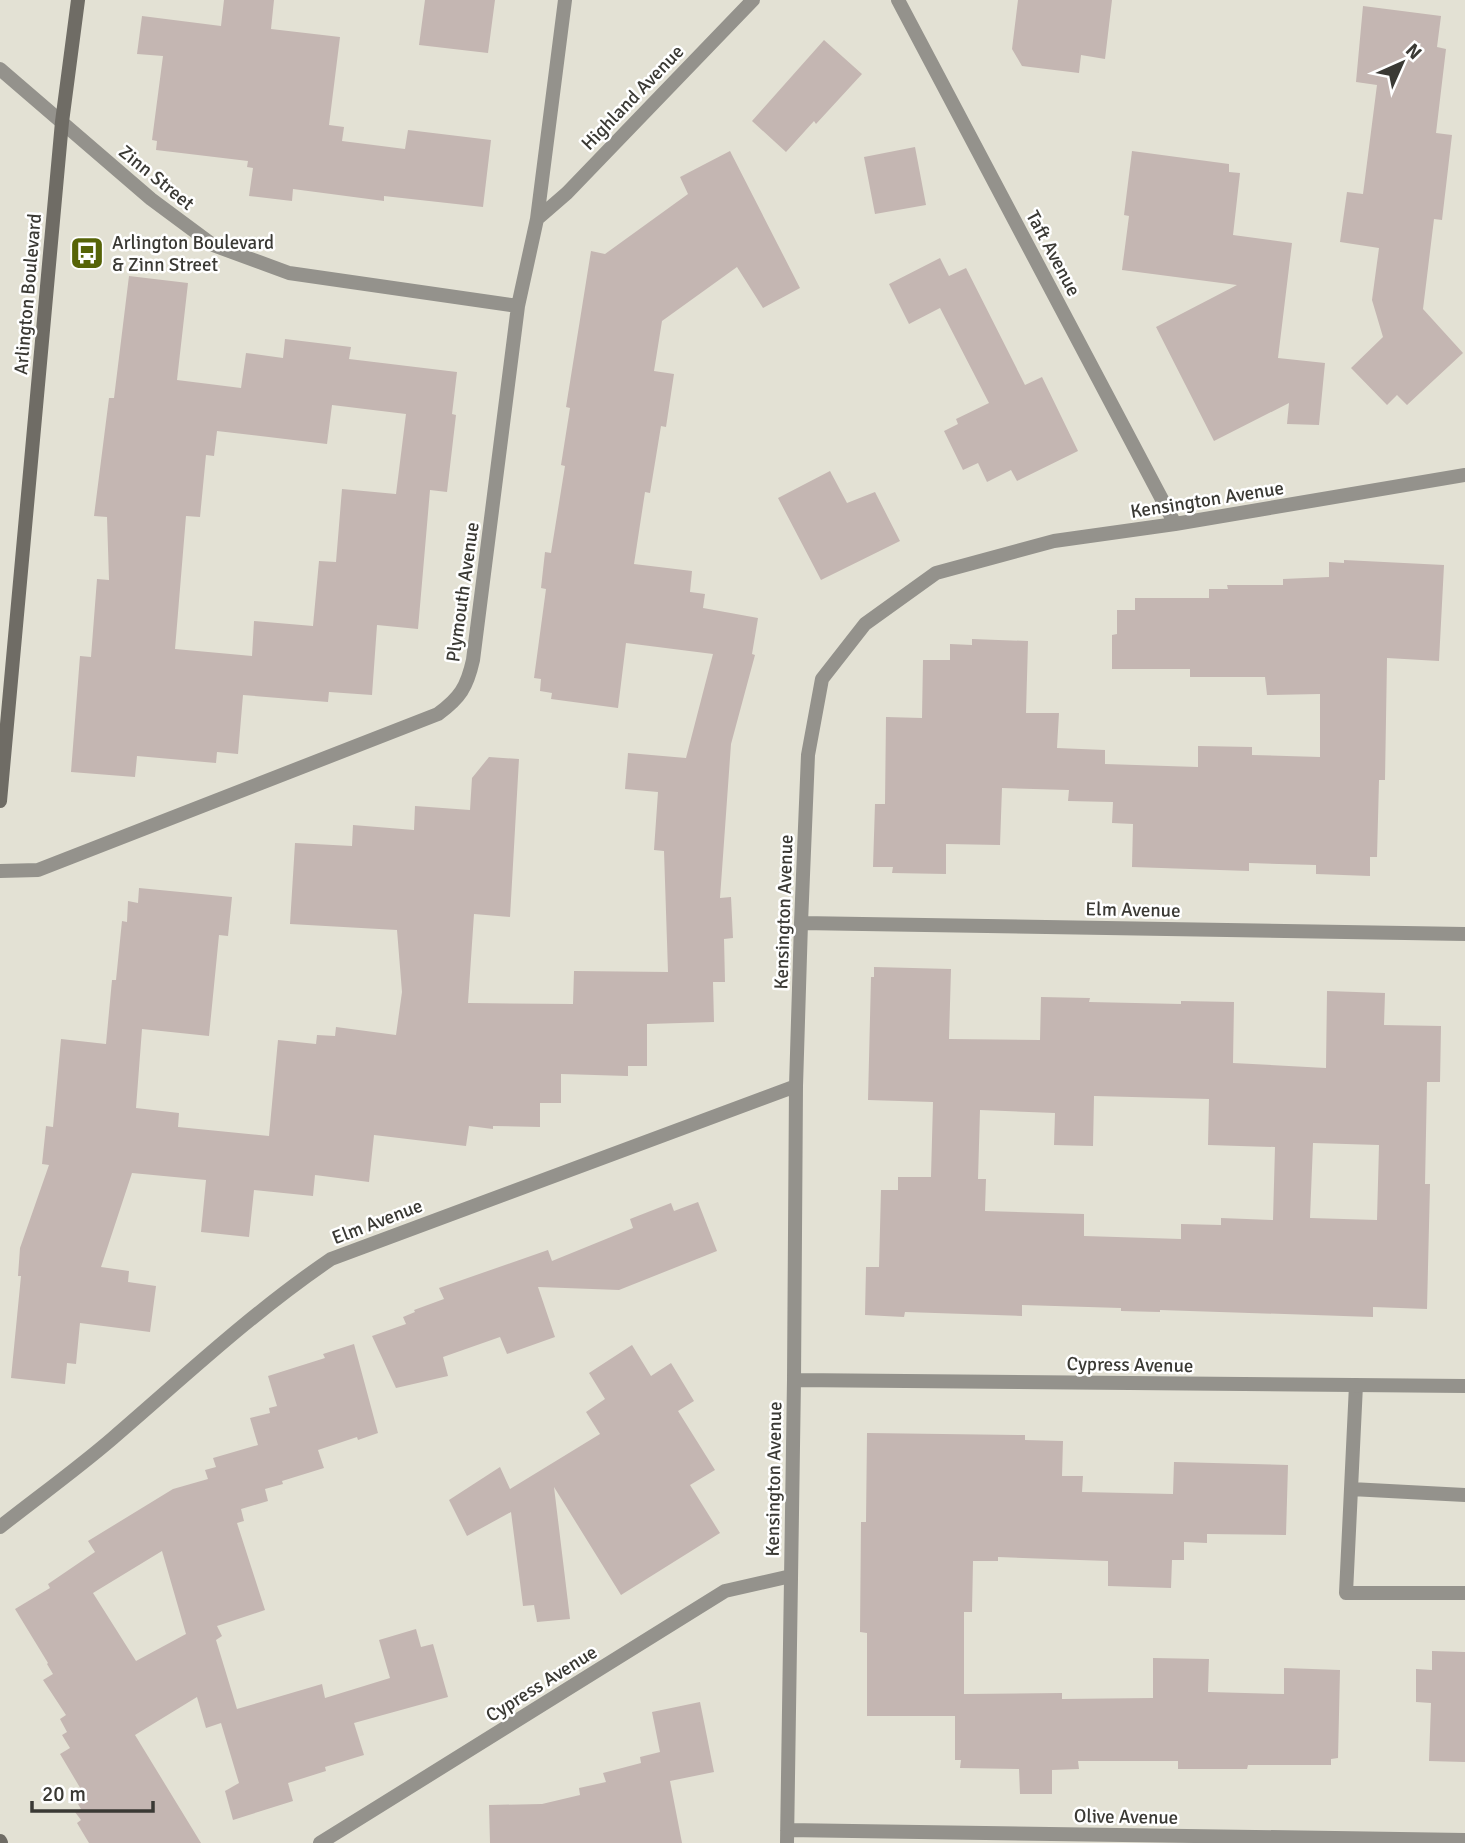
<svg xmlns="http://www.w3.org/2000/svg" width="1465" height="1843" font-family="Signika,sans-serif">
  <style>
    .building { fill: #c4b6b2; fill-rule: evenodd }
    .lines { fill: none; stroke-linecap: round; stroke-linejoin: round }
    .lane { stroke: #94928c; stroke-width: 14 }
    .street { stroke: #94928c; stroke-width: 14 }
    .secondary { stroke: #6f6c65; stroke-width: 14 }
    .labels { text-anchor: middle; stroke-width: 5; stroke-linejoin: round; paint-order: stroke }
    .street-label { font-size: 19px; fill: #3a3934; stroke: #fff }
    .poi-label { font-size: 19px; fill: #3a3934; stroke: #fff; text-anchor: start }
  </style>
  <rect width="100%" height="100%" fill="#e3e1d4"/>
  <path class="building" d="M 224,0 L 274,0 L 271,29 L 340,37 L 329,125 L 344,127 L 342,141 L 405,149 L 408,130 L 491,140 L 483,207 L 384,196 L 384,201 L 293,189 L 292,201 L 249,196 L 253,168 L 247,167 L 248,161 L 156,150 L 157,141 L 152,140 L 163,56 L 137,54 L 142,16 L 221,26 Z
    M 425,0 L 495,0 L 488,53 L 419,45 Z
    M 1018,0 L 1112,0 L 1105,59 L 1081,55 L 1079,73 L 1022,66 L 1012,49 Z
    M 1363,6 L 1441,16 L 1437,47 L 1446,49 L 1436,133 L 1452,135 L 1442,220 L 1434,219 L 1423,309 L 1463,353 L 1407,405 L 1397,395 L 1387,405 L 1351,368 L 1383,337 L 1372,300 L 1379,248 L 1340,242 L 1347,192 L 1363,194 L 1377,85 L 1356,82 Z
    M 824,40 L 862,74 L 816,124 L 814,121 L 786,152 L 752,121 Z
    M 915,147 L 926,205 L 875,214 L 864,157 Z
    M 730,151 L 800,288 L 763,308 L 737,267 L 662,321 L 654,371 L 674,374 L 666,427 L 661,426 L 650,493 L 645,492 L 634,564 L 692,571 L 690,592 L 705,594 L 703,608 L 758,618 L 752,654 L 755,655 L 731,744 L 720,898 L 731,897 L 733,938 L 724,939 L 725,982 L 713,982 L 714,1022 L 647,1024 L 647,1066 L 628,1066 L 628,1076 L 561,1074 L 561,1103 L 540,1103 L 540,1127 L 493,1126 L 493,1129 L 469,1126 L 466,1146 L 374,1135 L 369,1182 L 315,1175 L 313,1196 L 254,1190 L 249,1237 L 201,1232 L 206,1180 L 132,1173 L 101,1267 L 129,1271 L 128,1282 L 156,1286 L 150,1332 L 80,1323 L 76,1364 L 67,1363 L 65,1384 L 11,1378 L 21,1276 L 18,1276 L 20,1248 L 49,1165 L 42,1164 L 46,1126 L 53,1127 L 61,1039 L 106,1044 L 112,980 L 116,980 L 122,921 L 127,922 L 128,901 L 138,903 L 139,888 L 232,897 L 228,936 L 219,935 L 209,1036 L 142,1029 L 136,1108 L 179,1113 L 178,1127 L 269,1136 L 278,1040 L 316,1044 L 317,1035 L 335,1036 L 336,1027 L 396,1035 L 402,992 L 397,930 L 290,924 L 295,843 L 352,846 L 353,825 L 414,830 L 415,806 L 470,810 L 472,778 L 489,757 L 519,759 L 510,917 L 474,914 L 468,1003 L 573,1004 L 574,971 L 668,972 L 664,851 L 654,850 L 658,792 L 625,789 L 628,753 L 686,758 L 713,654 L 626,643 L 618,708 L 551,699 L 552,693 L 540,691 L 541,679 L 534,678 L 546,589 L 541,588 L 545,552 L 551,553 L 565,466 L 561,465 L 570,408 L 566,407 L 591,251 L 605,254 L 688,194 L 680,177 Z
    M 1132,151 L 1229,164 L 1229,172 L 1240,173 L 1233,235 L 1292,243 L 1278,358 L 1325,363 L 1319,425 L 1287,424 L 1289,403 L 1214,441 L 1156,327 L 1237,285 L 1122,270 L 1129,216 L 1124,215 Z
    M 940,258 L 949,276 L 966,268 L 1025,385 L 1042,377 L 1078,451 L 1017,481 L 1011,470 L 987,482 L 978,463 L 963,470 L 944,431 L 958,424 L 956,419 L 989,403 L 940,308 L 909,324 L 889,284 Z
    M 129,276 L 188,283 L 177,380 L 241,388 L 246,353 L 283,358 L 285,339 L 351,347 L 349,359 L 457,372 L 452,414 L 456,415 L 447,492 L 430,490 L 418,629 L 377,625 L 372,695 L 329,692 L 328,702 L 243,695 L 238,754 L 217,752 L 216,763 L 137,756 L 135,777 L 71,772 L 80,656 L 91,657 L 97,579 L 109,580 L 107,517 L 94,516 L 109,398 L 114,398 ZM 332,405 L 406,414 L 396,494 L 342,489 L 336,562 L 319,561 L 313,626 L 254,621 L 252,656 L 175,649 L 186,516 L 200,517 L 206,455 L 214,456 L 217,431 L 327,444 Z
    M 830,471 L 847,503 L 875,492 L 900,541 L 821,580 L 778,498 Z
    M 1344,560 L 1444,565 L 1439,661 L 1387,658 L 1385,780 L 1379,780 L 1377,857 L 1370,857 L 1370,876 L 1316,874 L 1316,865 L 1249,863 L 1249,871 L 1132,867 L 1133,824 L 1112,823 L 1113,802 L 1068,801 L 1069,790 L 1002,788 L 1000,845 L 946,844 L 946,874 L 892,873 L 893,867 L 873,867 L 875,804 L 885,804 L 886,717 L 922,718 L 923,660 L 950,660 L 950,644 L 972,645 L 972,639 L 1028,641 L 1026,713 L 1059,713 L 1057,748 L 1105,750 L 1105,764 L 1198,767 L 1198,746 L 1252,747 L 1252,755 L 1320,757 L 1320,694 L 1267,695 L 1265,677 L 1190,677 L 1190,669 L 1112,669 L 1112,635 L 1117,634 L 1117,610 L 1135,610 L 1135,598 L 1209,598 L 1209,589 L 1228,589 L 1227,585 L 1283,585 L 1283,579 L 1329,577 L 1329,562 L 1344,563 Z
    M 874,967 L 951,969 L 949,1039 L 1040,1040 L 1041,997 L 1090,998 L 1089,1002 L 1181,1004 L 1181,1001 L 1234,1002 L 1233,1063 L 1326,1068 L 1327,991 L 1385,993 L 1384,1025 L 1441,1026 L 1440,1082 L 1427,1082 L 1425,1184 L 1430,1184 L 1427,1309 L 1373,1307 L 1373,1317 L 1160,1310 L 1160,1312 L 1121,1311 L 1121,1308 L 1022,1305 L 1022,1316 L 905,1312 L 904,1317 L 865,1315 L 866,1267 L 879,1267 L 881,1190 L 898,1190 L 898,1177 L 931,1177 L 933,1102 L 868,1100 L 871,977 L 874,977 ZM 1094,1096 L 1209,1099 L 1208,1145 L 1275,1147 L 1273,1220 L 1221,1218 L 1221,1225 L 1181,1224 L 1181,1239 L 1084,1236 L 1084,1214 L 985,1211 L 986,1179 L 978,1179 L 980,1110 L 1055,1113 L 1054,1145 L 1093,1146 ZM 1313,1143 L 1379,1145 L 1377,1220 L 1310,1218 Z
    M 698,1202 L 717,1251 L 619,1290 L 538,1287 L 555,1337 L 507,1354 L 500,1337 L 443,1357 L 448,1376 L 396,1388 L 372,1336 L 406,1324 L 403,1317 L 415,1312 L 414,1310 L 444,1299 L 439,1288 L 548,1250 L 552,1261 L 633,1228 L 630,1219 L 671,1203 L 674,1211 Z
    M 354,1344 L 378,1433 L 358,1440 L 357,1437 L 318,1450 L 324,1468 L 282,1481 L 283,1484 L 265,1489 L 268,1501 L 241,1509 L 244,1521 L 237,1523 L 265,1610 L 217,1626 L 222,1636 L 216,1640 L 237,1709 L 322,1684 L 325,1698 L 390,1678 L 379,1640 L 416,1629 L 421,1647 L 433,1644 L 448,1697 L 354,1723 L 364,1755 L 325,1767 L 326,1771 L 288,1783 L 293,1801 L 233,1820 L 225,1791 L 239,1783 L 221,1723 L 206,1728 L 197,1697 L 135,1735 L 201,1843 L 89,1843 L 77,1823 L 81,1820 L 75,1812 L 81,1809 L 73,1796 L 82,1791 L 60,1754 L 70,1748 L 62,1735 L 67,1732 L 60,1719 L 66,1715 L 43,1680 L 53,1674 L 47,1664 L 48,1663 L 15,1609 L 50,1588 L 48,1584 L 95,1552 L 88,1541 L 173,1489 L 208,1479 L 205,1470 L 216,1467 L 213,1458 L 258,1445 L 250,1418 L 270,1413 L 269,1408 L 277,1406 L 268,1376 L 325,1358 L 323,1354 ZM 162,1551 L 186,1634 L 136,1661 L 93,1593 Z
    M 632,1345 L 651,1376 L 671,1363 L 694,1401 L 678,1411 L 715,1470 L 690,1485 L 720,1533 L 621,1595 L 554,1487 L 570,1619 L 537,1622 L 534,1605 L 523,1606 L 511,1512 L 467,1536 L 449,1500 L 500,1467 L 510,1489 L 600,1434 L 586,1412 L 605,1399 L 589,1373 Z
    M 867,1433 L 1025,1435 L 1025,1440 L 1063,1441 L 1062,1476 L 1083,1476 L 1082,1492 L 1173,1494 L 1174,1462 L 1288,1465 L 1286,1535 L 1207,1534 L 1207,1543 L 1184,1542 L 1184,1560 L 1172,1560 L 1171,1588 L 1108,1586 L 1108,1561 L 998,1557 L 998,1561 L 973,1561 L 972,1612 L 964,1612 L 964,1694 L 1062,1693 L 1062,1699 L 1153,1698 L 1153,1658 L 1209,1659 L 1208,1692 L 1284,1694 L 1284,1668 L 1340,1670 L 1338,1758 L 1331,1759 L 1331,1765 L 1248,1765 L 1247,1769 L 1178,1769 L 1178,1761 L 1078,1761 L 1079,1769 L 1052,1770 L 1052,1794 L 1020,1794 L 1019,1769 L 960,1768 L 961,1760 L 955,1760 L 955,1716 L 867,1716 L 867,1633 L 860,1632 L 861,1522 L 866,1522 Z
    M 1432,1651 L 1465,1652 L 1465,1762 L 1429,1761 L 1431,1703 L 1416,1702 L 1416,1669 L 1432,1670 Z
    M 700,1702 L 714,1772 L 670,1781 L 682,1843 L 490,1843 L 489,1805 L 542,1804 L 580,1795 L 579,1788 L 606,1782 L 603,1773 L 641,1763 L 640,1757 L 660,1752 L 652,1712 Z"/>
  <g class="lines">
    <path class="lane" d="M 1356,1385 L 1346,1593 L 1465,1593
      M 1351,1489 L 1465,1495"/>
    <path class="street" d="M 898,0 L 1175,524
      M 0,69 L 151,199 L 213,245 L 289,273 L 518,306
      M 537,219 L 567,193 L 753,0
      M 0,871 L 38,870 L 438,714 C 460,698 467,687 473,660 L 518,306 L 537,219 L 565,0
      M 801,923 L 1465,934
      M 794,1380 L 1465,1386
      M 0,1527 C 38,1497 77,1469 113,1438 C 185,1376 253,1312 331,1259 L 796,1086
      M 787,1830 L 1465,1840
      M 320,1843 L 725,1591 L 791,1576
      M 787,1843 L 794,1380 L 796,1086 L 801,923 L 808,755 L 822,679 L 865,624 L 936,573 L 1054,541 L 1175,524 L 1465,475"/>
    <path class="secondary" d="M 0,801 L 62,122 L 78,0
      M 0,1841 L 1,1843"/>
  </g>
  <defs>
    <g id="bus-square" transform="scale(1.75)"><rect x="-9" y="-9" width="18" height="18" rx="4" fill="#566307" stroke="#fff"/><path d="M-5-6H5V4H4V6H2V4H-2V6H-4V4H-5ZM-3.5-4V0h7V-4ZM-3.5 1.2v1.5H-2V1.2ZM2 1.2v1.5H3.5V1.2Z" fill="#fff"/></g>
  </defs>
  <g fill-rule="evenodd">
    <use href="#bus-square" x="87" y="253"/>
  </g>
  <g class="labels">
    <g class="street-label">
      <text transform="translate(632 97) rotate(-46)" y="7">Highland Avenue</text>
      <text transform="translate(157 177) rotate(39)" y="7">Zinn Street</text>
      <text transform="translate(1054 253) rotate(62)" y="7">Taft Avenue</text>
      <text transform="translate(27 294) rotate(-85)" y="7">Arlington Boulevard</text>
      <text transform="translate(1207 499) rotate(-9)" y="7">Kensington Avenue</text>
      <text transform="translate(462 592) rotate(-82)" y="7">Plymouth Avenue</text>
      <text transform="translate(1133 909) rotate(1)" y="7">Elm Avenue</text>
      <text transform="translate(783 912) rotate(-88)" y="7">Kensington Avenue</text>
      <text transform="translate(377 1221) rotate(-21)" y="7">Elm Avenue</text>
      <text transform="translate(1130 1364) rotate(1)" y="7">Cypress Avenue</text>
      <text transform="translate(773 1479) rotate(-89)" y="7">Kensington Avenue</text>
      <text transform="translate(541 1683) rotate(-32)" y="7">Cypress Avenue</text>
      <text transform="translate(1126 1816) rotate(1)" y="7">Olive Avenue</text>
    </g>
    <g class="poi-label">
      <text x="112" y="249">Arlington Boulevard<tspan x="112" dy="22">&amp; Zinn Street</tspan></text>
    </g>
  </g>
  <g transform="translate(1402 63) rotate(45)" stroke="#ffffff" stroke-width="5" paint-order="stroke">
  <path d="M0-5L12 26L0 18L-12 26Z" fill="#3a3934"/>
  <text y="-10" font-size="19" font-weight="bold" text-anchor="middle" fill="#3a3934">N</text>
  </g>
  <path d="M32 1801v10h121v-10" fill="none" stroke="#3a3934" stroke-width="3.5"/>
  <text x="42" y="1801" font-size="21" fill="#3a3934" stroke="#ffffff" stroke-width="5" paint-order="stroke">20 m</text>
</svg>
